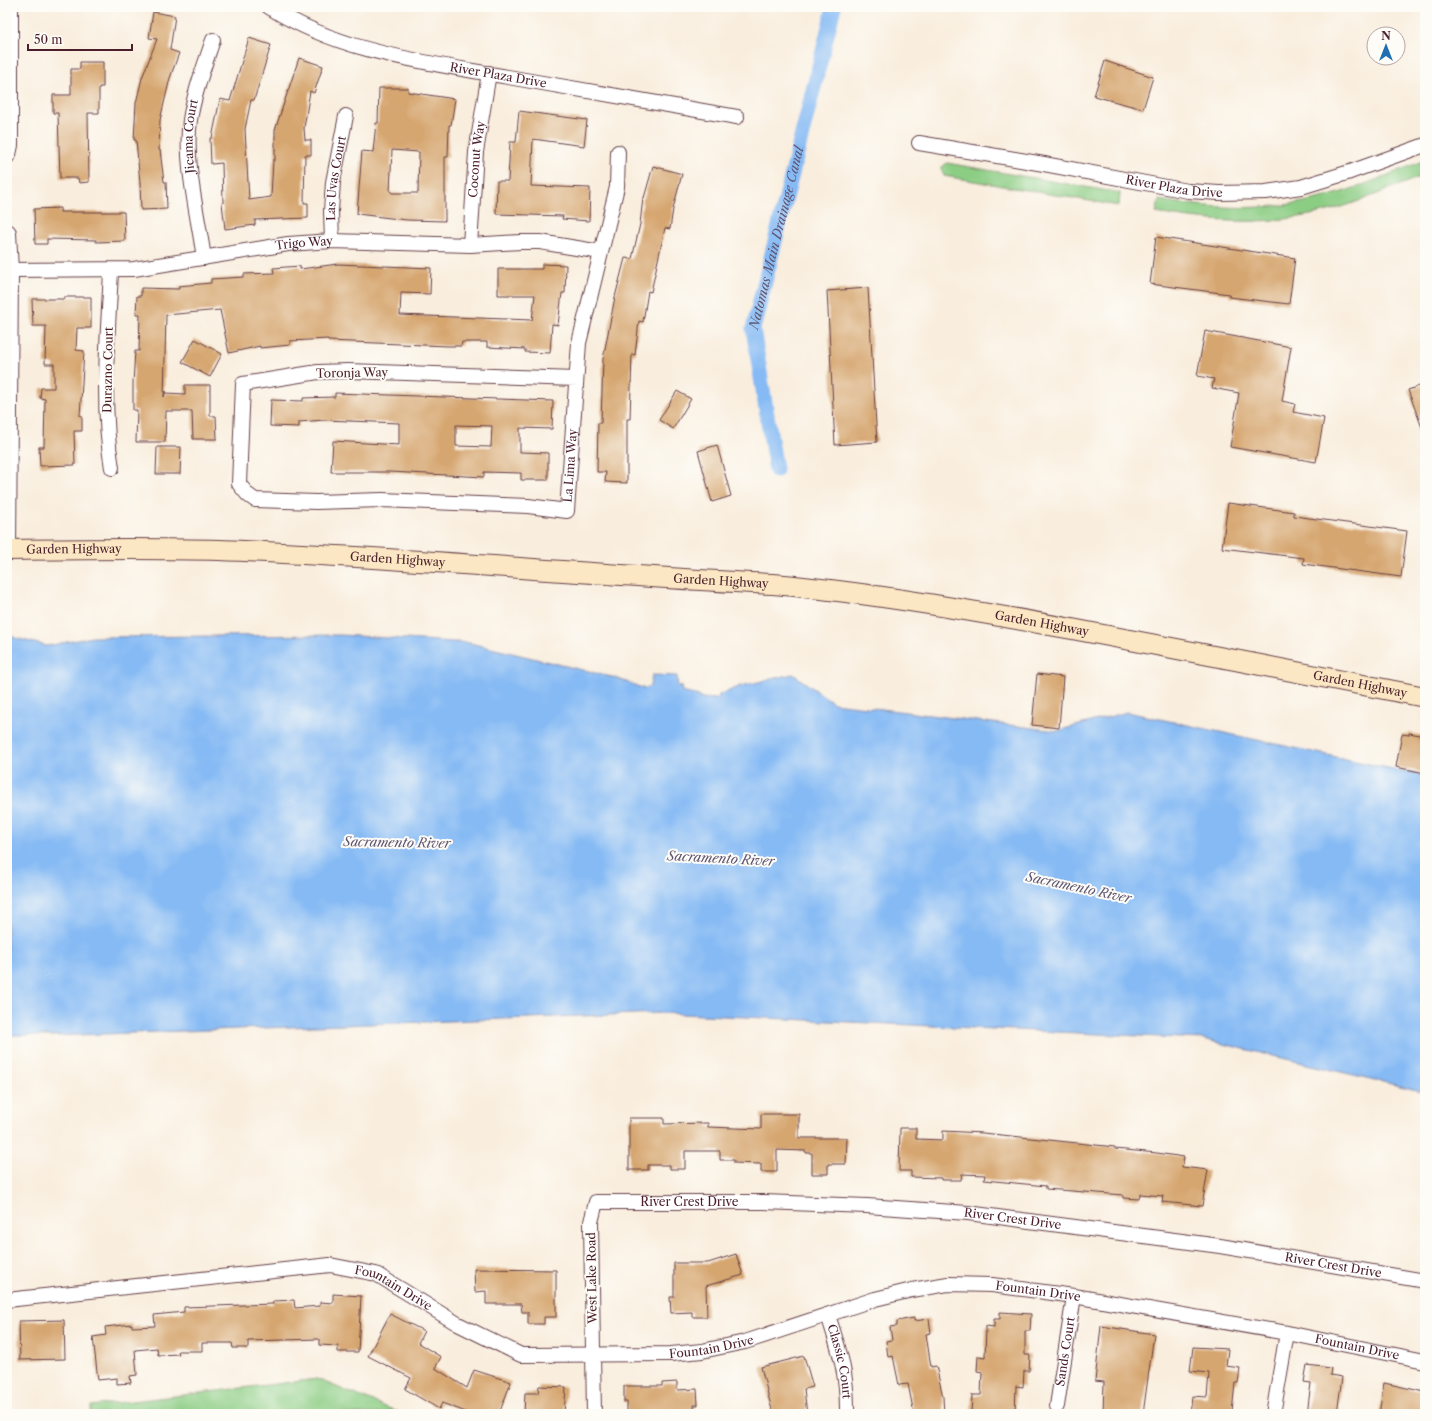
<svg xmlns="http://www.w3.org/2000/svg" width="1432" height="1421" font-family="'Libre Caslon Text',serif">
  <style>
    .green { fill: #8ccd84; stroke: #6b7658 }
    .water { fill: #85baf4; stroke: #686c90 }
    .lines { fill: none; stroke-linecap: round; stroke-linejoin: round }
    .canal { stroke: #85baf4; stroke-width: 15 }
    .building { fill: #d6a670; fill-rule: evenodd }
    .minor-casing { stroke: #643e46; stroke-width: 16 }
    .tertiary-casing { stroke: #643e46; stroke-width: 20 }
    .secondary-casing { stroke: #643e46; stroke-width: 22 }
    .minor { stroke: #fff; stroke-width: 14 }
    .tertiary { stroke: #fff; stroke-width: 18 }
    .secondary { stroke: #fbe7c3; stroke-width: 20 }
    .labels { text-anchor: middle; stroke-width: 4; stroke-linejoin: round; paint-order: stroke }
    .street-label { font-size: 12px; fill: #4a1f2b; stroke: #fdfcf7 }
    .water-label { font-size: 13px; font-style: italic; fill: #5f5571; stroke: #fdfcf7 }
  </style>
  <rect width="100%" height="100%" fill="#fdfcf7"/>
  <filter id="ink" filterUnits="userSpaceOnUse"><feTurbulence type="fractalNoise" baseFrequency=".025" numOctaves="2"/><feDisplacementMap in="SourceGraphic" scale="8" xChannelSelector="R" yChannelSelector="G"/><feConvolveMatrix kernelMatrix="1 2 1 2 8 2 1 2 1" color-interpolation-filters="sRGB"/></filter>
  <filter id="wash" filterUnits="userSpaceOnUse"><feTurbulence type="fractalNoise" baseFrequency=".012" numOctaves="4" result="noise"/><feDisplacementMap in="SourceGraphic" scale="16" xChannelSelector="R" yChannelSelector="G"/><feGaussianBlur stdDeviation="0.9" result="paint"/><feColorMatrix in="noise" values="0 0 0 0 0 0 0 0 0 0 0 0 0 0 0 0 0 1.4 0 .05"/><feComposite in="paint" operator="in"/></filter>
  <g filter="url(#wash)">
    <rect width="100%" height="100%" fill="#f9eede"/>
    <path class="green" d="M 1425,160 L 1425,175 C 1398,185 1370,198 1342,207 C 1281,226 1219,224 1156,213 L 1159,200 C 1215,209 1270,212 1325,197 C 1359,188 1392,173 1425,160 Z
      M 947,163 L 1120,193 L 1119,206 L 944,176 L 941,168 Z
      M 317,1379 L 403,1414 L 91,1414 L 91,1406 Z"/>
    <path class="water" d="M 7,632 L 15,638 L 47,646 L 92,637 L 340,635 L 470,643 L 616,678 L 645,689 L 650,686 L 652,675 L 677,676 L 678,688 L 681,686 L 682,692 L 699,696 L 700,698 L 718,699 L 719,695 L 741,686 L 793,674 L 834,703 L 1057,731 L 1127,712 L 1425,776 L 1425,1092 L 1202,1039 L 662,1013 L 52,1036 L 7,1035 Z"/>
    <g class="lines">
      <path class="canal" id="s1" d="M 776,470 L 753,329 L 834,7"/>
    </g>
    <g id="blocks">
      <path class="building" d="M 153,12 L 175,16 L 170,50 L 179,53 L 170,78 L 160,120 L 159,150 L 160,150 L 164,182 L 166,182 L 167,209 L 141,210 L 140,183 L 136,140 L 134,140 L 136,103 L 142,78 L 157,39 L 149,38 Z
        M 249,38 L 271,45 L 254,100 L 251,100 L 245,129 L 249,200 L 271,197 L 273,160 L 275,160 L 275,130 L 299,58 L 323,66 L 314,93 L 310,91 L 304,128 L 305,140 L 311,140 L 311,155 L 305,155 L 304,203 L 308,203 L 308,218 L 255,220 L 255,225 L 225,229 L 222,203 L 223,203 L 222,163 L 211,164 L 210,138 L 212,138 L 220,99 L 230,101 Z
        M 1105,61 L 1153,77 L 1143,109 L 1094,96 Z
        M 80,62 L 103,62 L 103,87 L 99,87 L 99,113 L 88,113 L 89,182 L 79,183 L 78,178 L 60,178 L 58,113 L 53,113 L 53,95 L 71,95 L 71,69 L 80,69 Z
        M 379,88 L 408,88 L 408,92 L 455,99 L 451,125 L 449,125 L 448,157 L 445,157 L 445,221 L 407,220 L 357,214 L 362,151 L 373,152 L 376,123 L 378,123 ZM 392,150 L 419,152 L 418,193 L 392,193 L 390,191 Z
        M 519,111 L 587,120 L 584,146 L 533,139 L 531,186 L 590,188 L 589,221 L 562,219 L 563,216 L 496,214 L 497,181 L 508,181 L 510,142 L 516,142 Z
        M 653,166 L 682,174 L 673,209 L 670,229 L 665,228 L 651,292 L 648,291 L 643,322 L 639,321 L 635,355 L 632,354 L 630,419 L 627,419 L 627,483 L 605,482 L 606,472 L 597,472 L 598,423 L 601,423 L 603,359 L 615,297 L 625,258 L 632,259 L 640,224 L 643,198 L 644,198 Z
        M 60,208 L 60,212 L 124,212 L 125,241 L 96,242 L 96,240 L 47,239 L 47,244 L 35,244 L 34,209 Z
        M 1156,237 L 1295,258 L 1289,304 L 1229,297 L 1229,294 L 1150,284 Z
        M 338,264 L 431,268 L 430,294 L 401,293 L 400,315 L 532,320 L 535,295 L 498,295 L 498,269 L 542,269 L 542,264 L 566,265 L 565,293 L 562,293 L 558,325 L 552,324 L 550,353 L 525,352 L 525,349 L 487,347 L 487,342 L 462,342 L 461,346 L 448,346 L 328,341 L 328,339 L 290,341 L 290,345 L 260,348 L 260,346 L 229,353 L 220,310 L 166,315 L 164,397 L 166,391 L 166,393 L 185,394 L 185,385 L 210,385 L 210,416 L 216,416 L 217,439 L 193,439 L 192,411 L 166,411 L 165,442 L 136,442 L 137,410 L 133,410 L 133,383 L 135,351 L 139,351 L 140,314 L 136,314 L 137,296 L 141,296 L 141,288 L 179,289 L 178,286 L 211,283 L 211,279 L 244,277 L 244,274 L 274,273 L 273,268 L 300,266 L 300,269 Z
        M 868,288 L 877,442 L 835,445 L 827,291 Z
        M 64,297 L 91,297 L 91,328 L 77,328 L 76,350 L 84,351 L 80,416 L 82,416 L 82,431 L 74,431 L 75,465 L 40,466 L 39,447 L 44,447 L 45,399 L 40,398 L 41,388 L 54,388 L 54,364 L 45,364 L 46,326 L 33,326 L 32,299 L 64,299 Z
        M 1205,331 L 1291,347 L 1282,401 L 1295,404 L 1293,412 L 1324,418 L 1316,462 L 1230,447 L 1239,393 L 1212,388 L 1214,379 L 1197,376 Z
        M 195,339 L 222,354 L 210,377 L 182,362 Z
        M 1425,384 L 1425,432 L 1424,433 L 1408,390 Z
        M 677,391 L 691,399 L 673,429 L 659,420 Z
        M 335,393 L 553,401 L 552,429 L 520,428 L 520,452 L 548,453 L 548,480 L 521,480 L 521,473 L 484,472 L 484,477 L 390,472 L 331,472 L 333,441 L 399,445 L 399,423 L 324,420 L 299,422 L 299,427 L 270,426 L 271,400 L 303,401 L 303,398 L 335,397 ZM 456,425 L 492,426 L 491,447 L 456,446 Z
        M 717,445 L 731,496 L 712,502 L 698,451 Z
        M 157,447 L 181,447 L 180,474 L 156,474 Z
        M 1228,503 L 1294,512 L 1294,516 L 1407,531 L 1401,577 L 1303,564 L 1304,558 L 1222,548 Z
        M 1037,674 L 1063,677 L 1059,728 L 1032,725 Z
        M 1409,733 L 1425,736 L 1425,773 L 1396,767 L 1402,734 L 1409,735 Z
        M 761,1114 L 799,1114 L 799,1138 L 847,1138 L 846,1164 L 828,1164 L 828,1174 L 812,1174 L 812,1153 L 806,1153 L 806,1151 L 777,1150 L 777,1172 L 761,1172 L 761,1164 L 734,1163 L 734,1160 L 720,1160 L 720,1151 L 685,1151 L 685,1169 L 670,1169 L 670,1165 L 648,1165 L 648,1170 L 629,1170 L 629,1118 L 664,1118 L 664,1124 L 708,1123 L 708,1127 L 761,1129 Z
        M 900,1128 L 916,1128 L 916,1139 L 943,1140 L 943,1131 L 983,1133 L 1115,1147 L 1115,1149 L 1157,1153 L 1184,1157 L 1182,1167 L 1208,1170 L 1202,1206 L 1162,1202 L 1163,1196 L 1140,1194 L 1139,1199 L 1123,1198 L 1123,1195 L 1046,1189 L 1046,1186 L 984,1180 L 985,1175 L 962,1174 L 961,1180 L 941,1180 L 941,1178 L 911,1177 L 911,1171 L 899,1171 Z
        M 736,1254 L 743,1275 L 706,1286 L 707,1317 L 692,1317 L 692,1312 L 671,1313 L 670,1297 L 674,1297 L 674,1263 L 708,1263 Z
        M 474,1269 L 556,1270 L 556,1317 L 544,1317 L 544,1324 L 528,1324 L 528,1312 L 522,1312 L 521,1304 L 486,1304 L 486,1291 L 475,1292 Z
        M 333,1294 L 361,1296 L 358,1352 L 338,1352 L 338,1346 L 319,1345 L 319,1339 L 248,1341 L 248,1348 L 233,1348 L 232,1343 L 202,1343 L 202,1351 L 178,1351 L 179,1354 L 158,1355 L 157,1348 L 135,1350 L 137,1375 L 130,1376 L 131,1383 L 117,1384 L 117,1378 L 98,1380 L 93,1337 L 106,1335 L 105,1327 L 132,1324 L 132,1327 L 155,1326 L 154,1315 L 184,1312 L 184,1307 L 273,1304 L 273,1301 L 294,1300 L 295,1308 L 320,1306 L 320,1302 L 333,1303 Z
        M 1000,1312 L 1031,1314 L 1030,1331 L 1025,1331 L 1025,1355 L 1030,1355 L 1029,1371 L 1024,1371 L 1023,1387 L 1016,1386 L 1015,1414 L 971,1414 L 972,1395 L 981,1395 L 982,1372 L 977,1371 L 978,1356 L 985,1357 L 986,1326 L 994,1327 L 994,1319 L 1000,1319 Z
        M 390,1314 L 424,1331 L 418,1343 L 441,1357 L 435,1368 L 467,1388 L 474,1370 L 511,1382 L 499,1414 L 471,1414 L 442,1403 L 439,1409 L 405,1389 L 411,1378 L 368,1356 Z
        M 914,1318 L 914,1321 L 929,1319 L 931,1333 L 926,1334 L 931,1367 L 936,1366 L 943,1397 L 944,1414 L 914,1414 L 908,1384 L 899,1385 L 893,1356 L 888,1357 L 886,1341 L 892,1340 L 890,1327 L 897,1326 L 897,1321 Z
        M 64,1320 L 65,1359 L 20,1360 L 19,1321 Z
        M 1101,1326 L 1154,1334 L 1143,1414 L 1103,1414 L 1104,1382 L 1095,1381 Z
        M 1193,1347 L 1228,1349 L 1226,1366 L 1240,1368 L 1238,1383 L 1235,1383 L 1232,1412 L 1190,1414 L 1192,1396 L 1207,1397 L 1209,1373 L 1190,1371 Z
        M 804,1356 L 813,1387 L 804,1389 L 807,1414 L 773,1414 L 761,1367 Z
        M 1307,1365 L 1331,1368 L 1330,1375 L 1342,1377 L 1337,1414 L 1307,1414 L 1311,1383 L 1304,1382 Z
        M 677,1382 L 677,1390 L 697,1389 L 698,1405 L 694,1405 L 695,1414 L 627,1414 L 627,1402 L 624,1402 L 624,1386 L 662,1386 L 662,1383 Z
        M 1384,1383 L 1425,1392 L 1425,1414 L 1379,1414 Z
        M 539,1386 L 566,1387 L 564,1414 L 524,1414 L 525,1393 L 538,1393 Z"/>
    </g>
  </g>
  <g filter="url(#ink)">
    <use href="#blocks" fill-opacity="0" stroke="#643e46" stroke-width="1"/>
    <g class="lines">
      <g class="minor-casing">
        <g id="minor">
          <path id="s2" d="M 269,7 C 341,53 425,62 508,77 C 584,90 661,104 737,117"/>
          <path id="s3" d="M 919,143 L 1044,164 L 1188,191 L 1219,193 L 1266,192 L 1301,187 L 1350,172 L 1425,145"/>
          <path id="s4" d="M 332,241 L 331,211 L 333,182 L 346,116"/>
          <path id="s5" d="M 470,245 L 476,152 L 489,73"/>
          <path id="s6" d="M 204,258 C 198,216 184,161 190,120 C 194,93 204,67 213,40"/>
          <path id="s7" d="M 9,270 L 134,269 L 288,244 L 332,241 L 470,245 L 521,242 L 540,242 L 601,252"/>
          <path d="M 111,271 C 108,336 101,404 112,468"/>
          <path id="s8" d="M 576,379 L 348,371 L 318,372 L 243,384 L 239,484 L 248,495 L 255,500 L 316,502 L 382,500 L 528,506 L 567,511 L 579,343 L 617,187 L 618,152"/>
          <path id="s9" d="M 7,1300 L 330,1265 L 376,1274 L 458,1324 L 521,1355 L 671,1354 L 702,1351 L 745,1342 L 875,1299 L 912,1290 L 948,1284 L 992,1285 L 1074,1296 L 1287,1333 L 1425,1361"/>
          <path id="s10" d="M 828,1315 C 839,1349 847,1373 847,1409"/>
          <path id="s11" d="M 1057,1406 L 1074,1296"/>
          <path id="s12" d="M 594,1414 L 591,1222 L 596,1202 L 764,1202 L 867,1206 L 968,1213 L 1220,1246 L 1425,1281"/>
          <path d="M 1273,1414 L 1287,1333"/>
        </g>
      </g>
      <g class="tertiary-casing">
        <path id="tertiary" d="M 7,154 L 9,145 L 9,7
          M 7,233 L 9,270 L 7,550"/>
      </g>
      <g class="secondary-casing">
        <g id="secondary">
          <path id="s13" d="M 7,550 C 78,549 148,548 219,550 C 404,557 588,575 773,584 C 874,593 973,611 1072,629 C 1190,651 1307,674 1425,697"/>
        </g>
      </g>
      <use href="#minor" class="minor"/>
      <use href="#tertiary" class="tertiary"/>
      <use href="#secondary" class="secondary"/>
    </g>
  </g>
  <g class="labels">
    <g class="street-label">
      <text dy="4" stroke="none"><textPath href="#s2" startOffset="241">River Plaza Drive</textPath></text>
      <text dy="4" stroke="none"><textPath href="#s6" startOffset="123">Jicama Court</textPath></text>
      <text dy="4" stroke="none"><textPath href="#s5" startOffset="86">Coconut Way</textPath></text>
      <text dy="4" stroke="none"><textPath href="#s4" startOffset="63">Las Uvas Court</textPath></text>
      <text dy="4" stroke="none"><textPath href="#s3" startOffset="259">River Plaza Drive</textPath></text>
      <text dy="4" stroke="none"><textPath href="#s7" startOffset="297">Trigo Way</textPath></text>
      <text transform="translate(108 370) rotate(-89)" y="4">Durazno Court</text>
      <text transform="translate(352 373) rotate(-1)" y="4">Toronja Way</text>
      <text dy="4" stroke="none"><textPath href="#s8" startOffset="815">La Lima Way</textPath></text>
      <text dy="4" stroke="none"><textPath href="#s13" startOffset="67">Garden Highway</textPath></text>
      <text dy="4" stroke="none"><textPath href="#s13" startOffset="391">Garden Highway</textPath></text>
      <text dy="4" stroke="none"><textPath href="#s13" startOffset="715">Garden Highway</textPath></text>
      <text dy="4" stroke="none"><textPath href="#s13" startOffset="1039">Garden Highway</textPath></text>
      <text dy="4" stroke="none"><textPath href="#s13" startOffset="1363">Garden Highway</textPath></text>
      <text dy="4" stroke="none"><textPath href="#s12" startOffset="306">River Crest Drive</textPath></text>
      <text dy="4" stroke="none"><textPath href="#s12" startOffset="630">River Crest Drive</textPath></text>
      <text dy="4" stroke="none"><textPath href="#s12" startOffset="954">River Crest Drive</textPath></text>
      <text transform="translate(592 1278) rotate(-91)" y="4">West Lake Road</text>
      <text dy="4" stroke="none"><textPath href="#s9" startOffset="393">Fountain Drive</textPath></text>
      <text dy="4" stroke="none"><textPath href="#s9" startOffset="1065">Fountain Drive</textPath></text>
      <text dy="4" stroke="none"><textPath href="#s9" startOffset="729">Fountain Drive</textPath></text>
      <text dy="4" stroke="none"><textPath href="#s9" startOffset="1389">Fountain Drive</textPath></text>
      <text dy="4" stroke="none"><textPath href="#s11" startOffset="55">Sands Court</textPath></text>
      <text dy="4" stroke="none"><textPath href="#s10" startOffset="48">Classic Court</textPath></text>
    </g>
    <g class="water-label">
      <text dy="5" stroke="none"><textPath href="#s1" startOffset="237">Natomas Main Drainage Canal</textPath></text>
      <text transform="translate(397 842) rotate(1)" y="5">Sacramento River</text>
      <text transform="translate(721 858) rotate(3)" y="5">Sacramento River</text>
      <text transform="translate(1079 887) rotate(12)" y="5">Sacramento River</text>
    </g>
  </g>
  <rect width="1432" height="1421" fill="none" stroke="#fdfcf7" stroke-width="24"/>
  <g transform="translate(1386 46)"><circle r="19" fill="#fdfcf7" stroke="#b5a4a5"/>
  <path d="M0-3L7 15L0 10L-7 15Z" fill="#1f6fb2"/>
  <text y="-6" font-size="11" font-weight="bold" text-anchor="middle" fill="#4a1f2b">N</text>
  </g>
  <path d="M28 44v6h104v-6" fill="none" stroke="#4a1f2b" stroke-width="2"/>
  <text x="34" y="44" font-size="12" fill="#4a1f2b" stroke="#fdfcf7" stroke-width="3" paint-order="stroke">50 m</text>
</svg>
